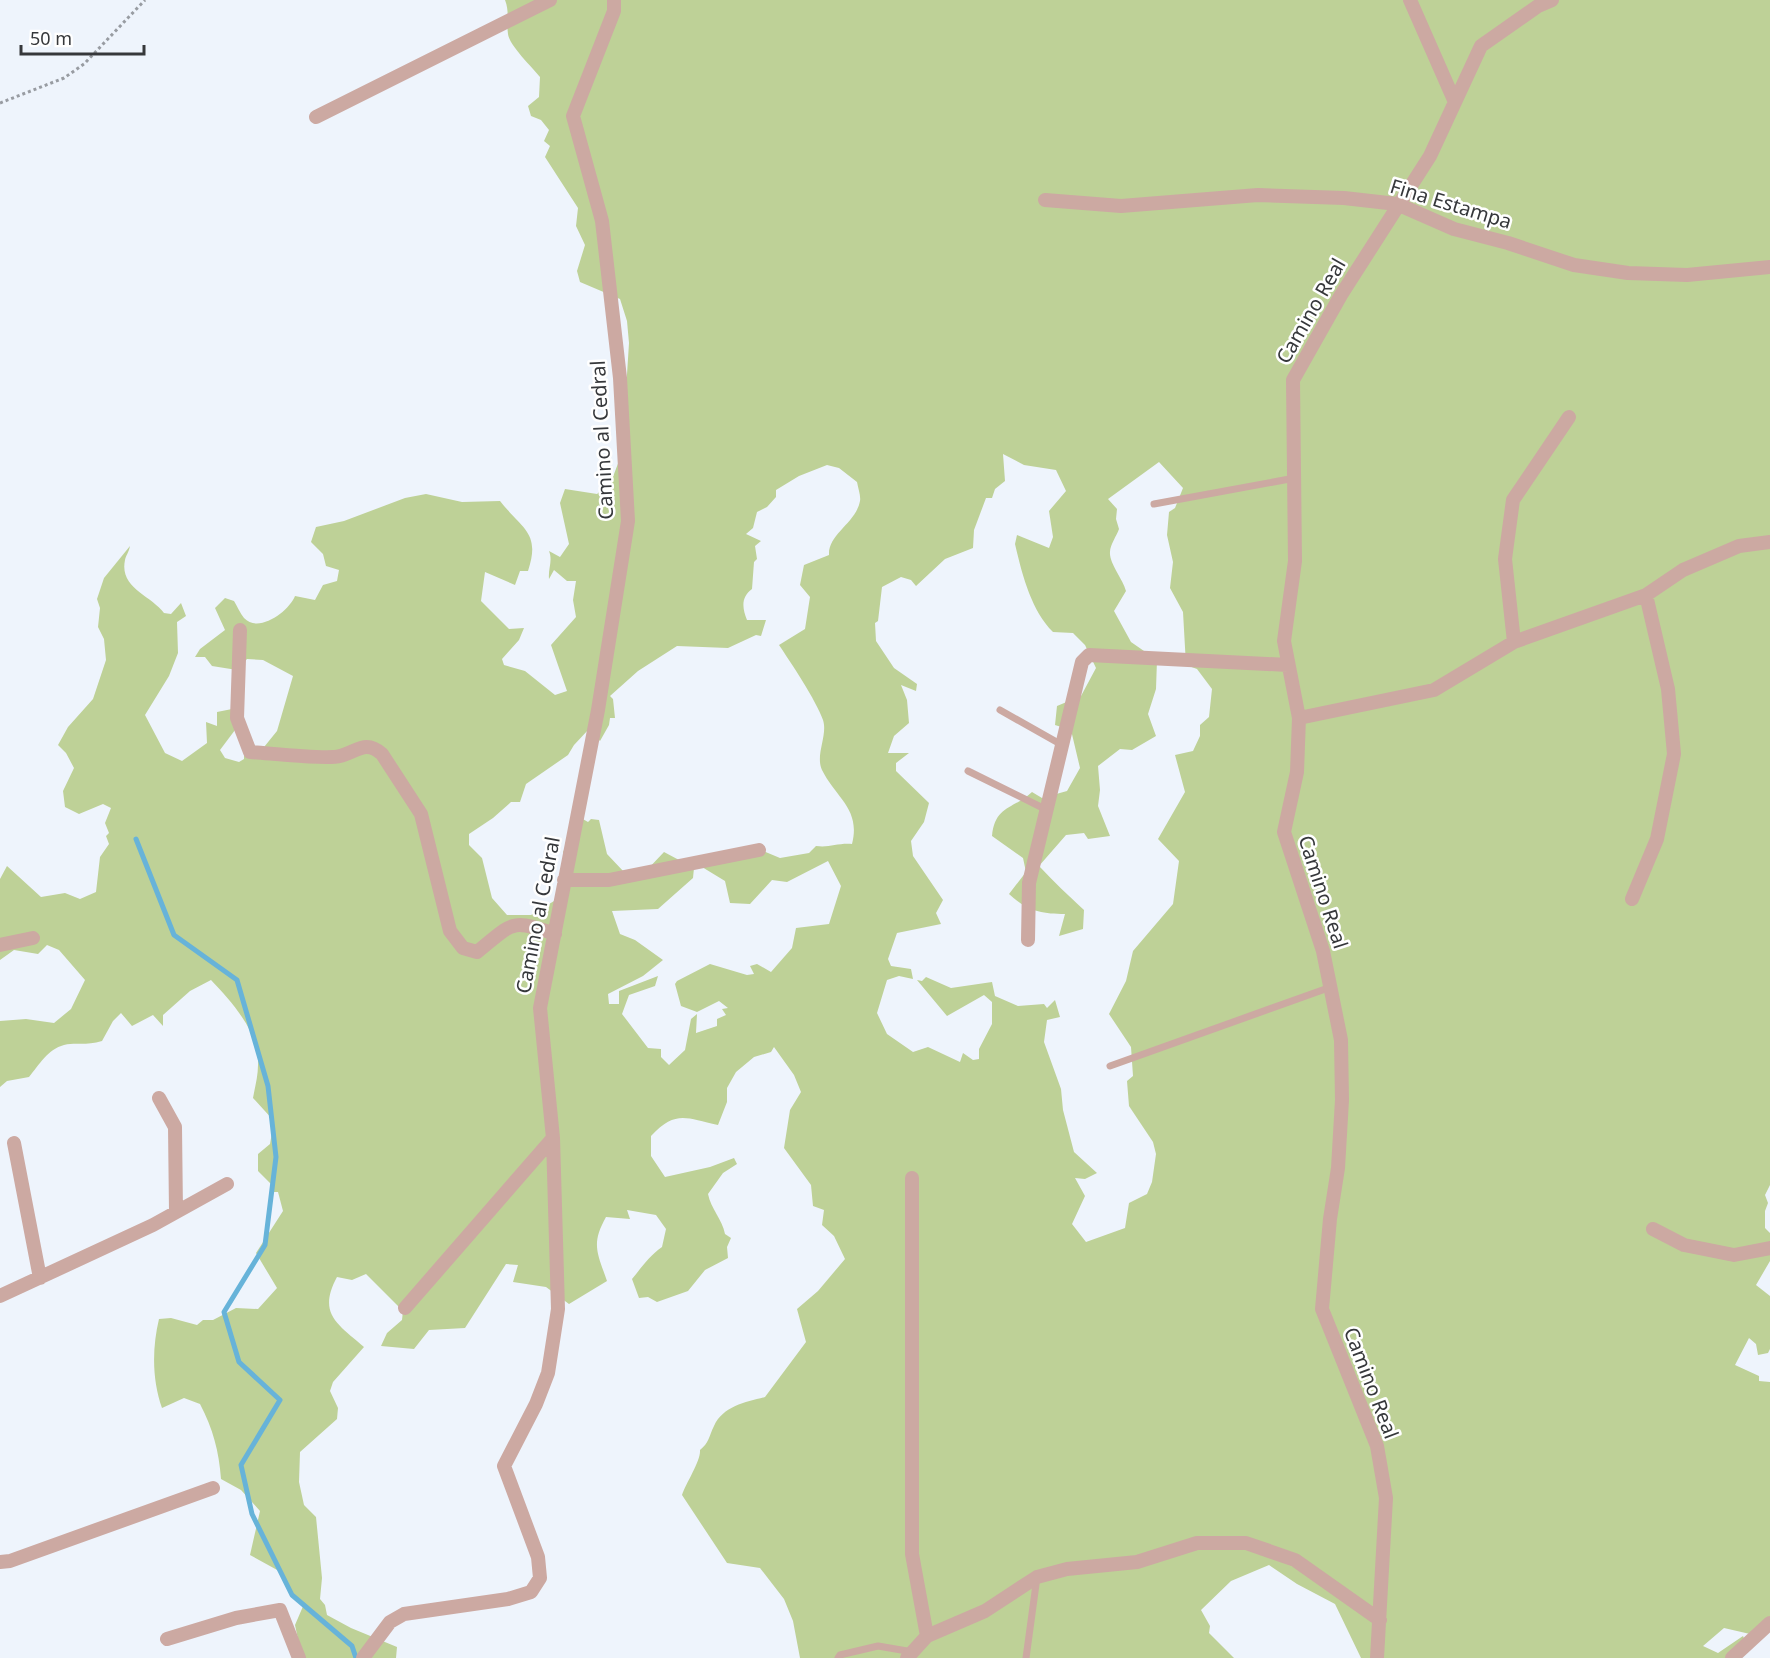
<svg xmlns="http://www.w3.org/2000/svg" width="1770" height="1658" font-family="'Noto Sans',sans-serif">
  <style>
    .green { fill: #bed197; fill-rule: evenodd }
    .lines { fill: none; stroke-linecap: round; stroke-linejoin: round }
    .stream { stroke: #67b3d9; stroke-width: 5 }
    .path { stroke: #989ca2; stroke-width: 3; stroke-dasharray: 3 3; stroke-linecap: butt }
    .service { stroke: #cca9a2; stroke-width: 7 }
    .minor { stroke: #cca9a2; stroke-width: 14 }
    .labels { text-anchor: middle; stroke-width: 5; stroke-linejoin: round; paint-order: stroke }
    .street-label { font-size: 20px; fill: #36383b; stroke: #fff }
  </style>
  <rect width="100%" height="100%" fill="#eef4fc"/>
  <path class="green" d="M 505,0 L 1770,0 L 1770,1185 L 1765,1195 L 1768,1203 L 1765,1211 L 1765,1228 L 1770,1233 L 1770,1261 L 1756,1285 L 1770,1296 L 1770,1349 L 1768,1353 L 1758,1355 L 1756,1344 L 1749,1338 L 1735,1365 L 1759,1376 L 1759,1381 L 1770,1382 L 1770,1630 L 1750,1634 L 1724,1628 L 1703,1646 L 1718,1653 L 1743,1636 L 1749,1650 L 1740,1658 L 1361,1658 L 1335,1604 L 1297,1584 L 1269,1565 L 1231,1581 L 1201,1610 L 1210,1626 L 1209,1633 L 1234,1658 L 800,1658 L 793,1621 L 784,1599 L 760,1568 L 727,1563 L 682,1495 C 686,1483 701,1461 700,1450 C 709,1443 709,1436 714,1426 C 723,1406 746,1402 765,1397 L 806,1342 L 797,1309 L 818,1291 L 845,1259 L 834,1236 L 822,1225 L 824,1210 L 813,1206 L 811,1185 L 784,1148 L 790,1110 L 801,1092 L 794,1075 L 774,1047 L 771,1052 L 754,1057 L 736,1072 L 727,1088 L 727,1102 L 718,1125 C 685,1118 676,1110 651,1136 L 651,1156 L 665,1177 L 710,1167 L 734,1158 L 737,1164 L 723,1173 L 708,1194 C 711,1209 722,1219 725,1234 L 731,1238 L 727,1247 L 728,1258 L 705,1270 L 688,1291 L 657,1302 L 648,1297 L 639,1298 L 632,1279 C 642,1267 649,1256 662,1247 L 666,1229 L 656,1215 L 627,1210 L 630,1219 L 606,1217 C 591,1244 597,1252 607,1281 L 569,1304 L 546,1287 L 513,1282 L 518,1265 L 506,1264 L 465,1328 L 429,1330 L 414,1349 L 381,1346 L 387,1333 L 402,1320 L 403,1311 L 366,1274 L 352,1280 L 337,1277 C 317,1314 338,1324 364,1347 L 333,1382 L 330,1391 L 338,1408 L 337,1419 L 300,1452 L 299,1482 L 304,1505 L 316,1517 L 322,1578 L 320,1599 L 325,1605 L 327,1615 L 351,1628 L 397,1647 L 396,1658 L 302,1658 L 295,1625 L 304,1604 L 288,1589 L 289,1584 L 279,1571 L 250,1555 L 260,1511 L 241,1490 L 221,1479 C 219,1451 213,1429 200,1404 L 184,1398 L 162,1408 C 152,1380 152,1348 159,1319 L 171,1318 L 197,1325 L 203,1320 L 213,1320 L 236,1308 L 258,1309 L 277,1288 L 256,1253 L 283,1211 L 278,1192 L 272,1192 L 273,1186 L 258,1171 L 258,1154 L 270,1144 L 274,1121 L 253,1098 C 255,1087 258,1076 258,1065 C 260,1033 232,1002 211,980 L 190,991 L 163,1015 L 163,1026 L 153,1015 L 132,1026 L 121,1013 L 113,1021 L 102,1041 C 86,1046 75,1042 64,1045 C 48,1049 39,1065 29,1077 L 7,1081 L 0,1087 L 0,1021 L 26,1019 L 54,1023 L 71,1009 L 85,980 L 59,950 L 47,945 L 38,954 L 14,950 L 0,960 L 0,879 L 7,866 L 41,897 L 65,893 L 80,899 L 96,892 L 100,857 L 109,844 L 106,836 L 109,833 L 105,823 L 111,808 L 103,804 L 79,814 L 65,807 L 63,791 L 74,768 L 66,753 L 58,745 L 68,727 L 93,699 L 106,660 L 104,639 L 98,627 L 100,608 L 97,599 L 104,578 L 130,546 C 129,552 126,555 125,560 C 119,588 151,595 164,613 L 171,614 L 181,603 L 186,616 L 177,622 L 178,653 L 169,676 L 145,715 L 165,753 L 182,761 L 207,743 L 206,722 L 217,726 L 217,712 L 232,709 L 235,730 L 220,750 L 225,758 L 239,762 L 244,759 L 244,752 L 253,743 L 260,752 L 277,731 L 293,676 L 263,660 L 247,659 L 237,670 L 212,666 L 205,657 L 195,657 L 200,649 L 225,630 L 215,608 L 225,598 L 234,601 C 237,606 240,613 244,618 C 259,634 289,611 295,596 L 315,600 L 323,585 L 337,581 L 339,570 L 326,566 L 323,554 L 311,542 L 316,527 L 344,521 L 405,498 L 426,494 L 462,502 L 500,501 C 522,529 541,532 528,571 L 520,571 L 515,585 L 485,572 L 481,601 L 509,629 L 524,628 L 519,640 L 502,659 L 504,665 L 525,671 L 555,695 L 567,691 L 551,645 L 576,617 L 573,600 L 576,581 L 567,581 L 554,570 L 549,579 C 548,568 553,561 549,551 L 560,557 L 569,544 L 560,503 L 565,489 L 597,494 L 611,482 L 622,453 L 629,343 L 627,321 L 620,299 L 580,282 L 577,271 L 585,245 L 576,226 L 578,208 L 545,157 L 550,146 L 544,141 L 549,130 L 541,120 L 531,116 L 528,106 L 539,97 L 540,77 C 532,67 509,45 508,34 C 506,21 510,13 505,0 ZM 1003,454 L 1024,465 L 1056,470 L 1066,491 L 1049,511 L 1053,537 L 1049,548 L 1017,535 L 1015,544 C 1022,574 1031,610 1053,632 L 1073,633 L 1085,645 L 1096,668 L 1081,696 L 1057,706 L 1055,725 L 1071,730 L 1080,768 L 1067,791 L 1042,798 L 1032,792 C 1014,809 995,805 992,836 L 1023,858 L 1026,872 L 1009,894 C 1027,911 1041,914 1065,914 L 1059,936 L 1083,929 L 1084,910 C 1068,895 1054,882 1039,866 L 1066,835 L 1084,833 L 1088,839 L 1110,836 L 1098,806 L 1100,790 L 1098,766 L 1120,749 L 1132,750 L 1156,736 L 1148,714 L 1156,689 L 1157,660 L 1131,642 L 1114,611 L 1126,591 C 1123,579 1109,563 1110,552 C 1110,545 1117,535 1119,529 L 1116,519 L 1117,509 L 1108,499 L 1159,462 L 1183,488 L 1175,508 L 1169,512 L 1167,535 L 1173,562 L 1170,588 L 1183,612 L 1186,665 L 1197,669 L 1212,689 L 1209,717 L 1200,725 L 1200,736 L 1193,751 L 1175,755 L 1185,792 L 1158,839 L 1179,861 L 1173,904 L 1133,951 L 1126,981 L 1109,1014 L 1131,1047 L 1133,1076 L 1127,1081 L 1129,1106 L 1153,1142 L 1156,1154 L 1152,1182 L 1147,1194 L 1129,1203 L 1125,1228 L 1086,1242 L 1072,1224 L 1085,1196 L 1075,1178 L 1085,1179 L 1097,1173 L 1074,1152 L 1063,1110 L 1061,1089 L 1044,1042 L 1047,1020 L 1060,1017 L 1055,1000 L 1047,1008 L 1044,1004 L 1018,1006 L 995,996 L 992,982 L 951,988 L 926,977 L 922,981 L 917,980 L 947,1016 L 984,995 L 992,1002 L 992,1024 L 979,1049 L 979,1059 L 973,1060 L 963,1053 L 960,1062 L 928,1047 L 913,1052 L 887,1034 L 877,1013 L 887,980 L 899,976 L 913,979 L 911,969 L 891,966 L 888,959 L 897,933 L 941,924 L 936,913 L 943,900 L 913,856 L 911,841 L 924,822 L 929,803 L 896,771 L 896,763 L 909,753 L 888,753 L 894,736 L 909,723 L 907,700 L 901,685 L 916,691 L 917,684 L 894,668 L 876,641 L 875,623 L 878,621 L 882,587 L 901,577 L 911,580 L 916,586 L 945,559 L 973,548 L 974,530 L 986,498 L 992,498 L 995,489 L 1005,481 ZM 827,465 L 839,468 L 857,482 C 858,488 861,496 860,501 C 856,523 828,534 829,555 L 804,565 L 800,585 L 810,597 L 805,629 L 779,645 C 791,663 816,700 823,720 C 828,735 815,755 822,770 C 836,798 861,809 852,844 C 837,843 829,848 816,846 L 809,853 L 780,858 L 756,848 L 702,867 L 725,881 L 730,903 L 750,904 L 772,880 L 787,882 L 828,861 L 841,886 L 829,924 L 796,928 L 792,948 L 771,972 L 757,964 L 750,966 L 754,974 L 747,975 L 710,964 L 677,981 L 675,984 L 681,1006 L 697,1012 L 719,1001 L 728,1008 L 722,1009 L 726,1015 L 717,1019 L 717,1026 L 696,1033 L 697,1014 L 691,1019 L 685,1050 L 669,1065 L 661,1057 L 661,1049 L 648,1048 L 622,1014 L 629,995 L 655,986 L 658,976 L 619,991 L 619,1004 L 609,1004 L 608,994 L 643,976 L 663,960 L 635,940 L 620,934 L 612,911 L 658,909 L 693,878 L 694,868 L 664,852 L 645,872 L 624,872 L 607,854 L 599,820 L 591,819 L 588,822 L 581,818 L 563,852 L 565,862 L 559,898 L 531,915 L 507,915 L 492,898 L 482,858 L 469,845 L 469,834 L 493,818 L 511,802 L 520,802 L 526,784 L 568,755 L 574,745 L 589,729 L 600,741 L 609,725 L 610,718 L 615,718 L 613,699 L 610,696 L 638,671 L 677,646 L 728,648 L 756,635 L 761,636 L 766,620 L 747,620 C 742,608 741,597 752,589 L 754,562 L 757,559 L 755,546 L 761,541 L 746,534 L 753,528 L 757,512 L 767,507 L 776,497 L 776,490 L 799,476 Z"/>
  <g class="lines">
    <path class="stream" d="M 136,839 L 174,935 L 237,980 L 268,1086 L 276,1157 L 265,1245 L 224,1312 L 239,1362 L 280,1400 L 241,1465 L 252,1514 L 292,1595 L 352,1646 L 356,1658"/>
    <path class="path" d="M 0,103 L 64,78 L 84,64 L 145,0"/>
    <path class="service" d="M 1154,504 L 1295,478
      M 1000,710 L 1062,745
      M 968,771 L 1047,810
      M 1110,1066 L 1331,987
      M 838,1658 L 840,1655 L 878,1646 L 913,1652
      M 1026,1658 L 1037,1577"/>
    <path class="minor" d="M 1410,0 L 1454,100
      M 316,117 L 550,0
      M 1045,200 L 1121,206 L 1258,195 L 1344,198 L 1397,204 L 1454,229 L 1508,243 L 1574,265 L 1628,273 L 1687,275 L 1770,267
      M 240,630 L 237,718 L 250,752 C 268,753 326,760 340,756 C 357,752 365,739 382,754 L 421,814 L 450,931 L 463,948 L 477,952 C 513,923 510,918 555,934
      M 1514,642 L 1505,559 L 1513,500 L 1569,417
      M 1299,718 L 1434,690 L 1514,642 L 1646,595 L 1683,570 L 1739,546 L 1770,542
      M 564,880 L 609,880 L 759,850
      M 1632,899 L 1657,839 L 1674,754 L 1668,689 L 1646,595
      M 1028,940 L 1029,883 L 1082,662 L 1089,655 L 1288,665
      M 0,945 L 33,938
      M 159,1098 L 175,1127 L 176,1212
      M 14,1143 L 40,1278
      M 912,1178 L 912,1554 L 927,1636
      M 1653,1229 L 1684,1245 L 1734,1255 L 1770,1248
      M 0,1296 L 153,1225 L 227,1184
      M 405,1308 L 553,1138
      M 0,1562 L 10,1561 L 213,1488
      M 167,1639 L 236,1618 L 280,1610 L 299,1658
      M 363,1658 L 390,1622 L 404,1614 L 508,1599 L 531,1592 L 540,1578 L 538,1557 L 504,1466 L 536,1404 L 548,1373 L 558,1309 L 553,1138 L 540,1008 L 598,710 L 628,521 L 620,378 L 602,221 L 573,116 L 614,11 L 614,0
      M 907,1658 L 927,1636 L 985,1611 L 1037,1577 L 1067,1569 L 1137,1562 L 1197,1543 L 1246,1543 L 1295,1560 L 1380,1620
      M 1377,1658 L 1386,1498 L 1377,1446 L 1322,1309 L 1330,1219 L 1338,1168 L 1342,1100 L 1341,1040 L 1323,951 L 1284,832 L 1297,772 L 1299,718 L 1284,641 L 1295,561 L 1293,380 L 1341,295 L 1430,156 L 1481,46 L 1538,6 L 1552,0
      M 1732,1658 L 1770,1623"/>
  </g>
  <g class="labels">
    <g class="street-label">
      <text transform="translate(1451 204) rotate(17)" y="7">Fina Estampa</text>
      <text transform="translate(1311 311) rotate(-60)" y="7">Camino Real</text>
      <text transform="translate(602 440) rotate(-93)" y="7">Camino al Cedral</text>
      <text transform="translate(1323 892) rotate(72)" y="7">Camino Real</text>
      <text transform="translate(538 915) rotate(-79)" y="7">Camino al Cedral</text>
      <text transform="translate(1371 1383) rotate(69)" y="7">Camino Real</text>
    </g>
  </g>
  <path d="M21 45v9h123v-9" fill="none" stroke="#36383b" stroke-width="3"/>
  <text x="30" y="45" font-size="18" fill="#36383b" stroke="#ffffff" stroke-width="4.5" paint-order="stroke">50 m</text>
</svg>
